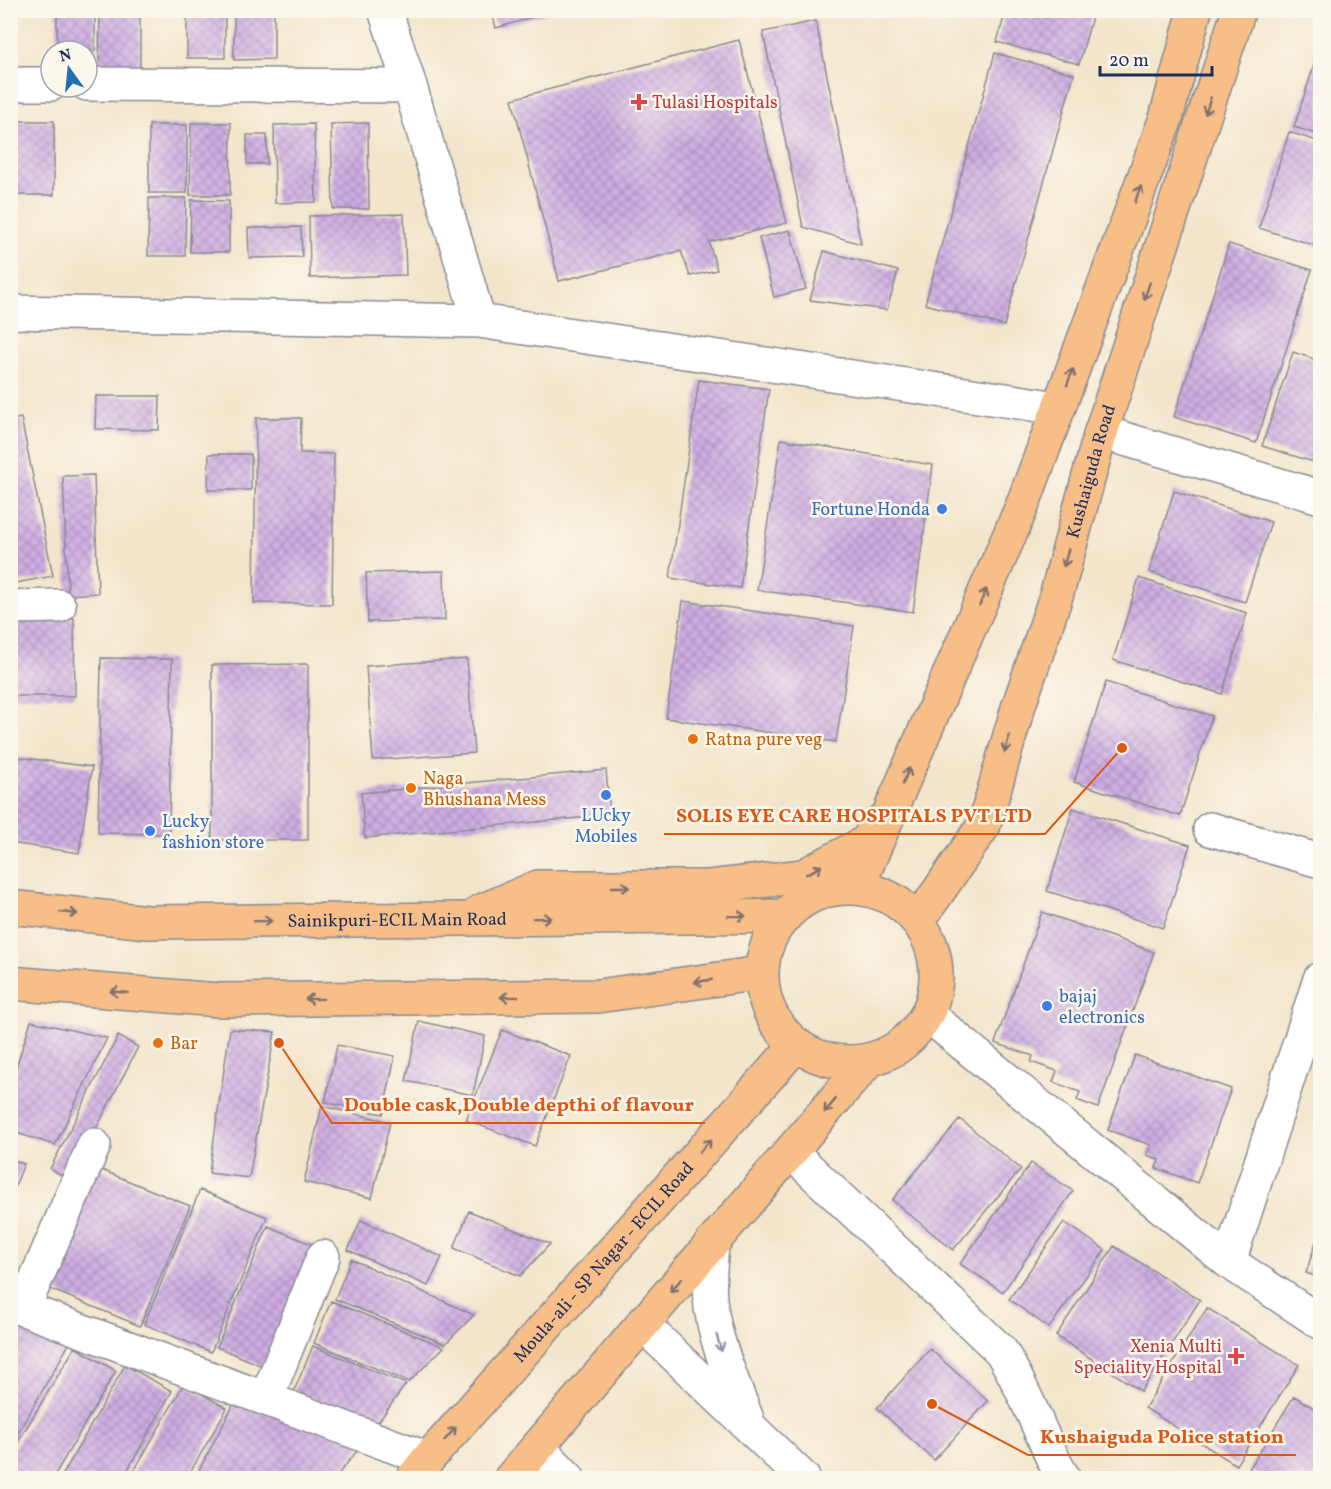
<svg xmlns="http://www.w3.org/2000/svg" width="1331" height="1489" font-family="Vollkorn,serif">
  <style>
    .building { fill: url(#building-cross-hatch) }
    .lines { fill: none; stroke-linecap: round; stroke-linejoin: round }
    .minor-casing { stroke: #878a94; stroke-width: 36 }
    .major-casing { stroke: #878a94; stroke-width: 36 }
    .minor { stroke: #fff; stroke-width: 33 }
    .major { stroke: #f7be87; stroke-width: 33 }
    .oneway { stroke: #7e6f70 }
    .oneway2 { stroke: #8d97ae }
    .health-dot { fill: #e0444e; stroke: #fbf7ec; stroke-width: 2 }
    .shop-dot { fill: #3f7fe0; stroke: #fbf7ec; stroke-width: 2 }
    .food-dot { fill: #e8710a; stroke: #fbf7ec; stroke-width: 2 }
    .labels { text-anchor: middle; stroke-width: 5; stroke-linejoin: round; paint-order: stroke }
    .health-label { font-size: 18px; fill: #be3a42; stroke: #fbf7ec; text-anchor: start }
    .street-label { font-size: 18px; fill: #1b2f5e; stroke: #fbf7ec }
    .shop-label { font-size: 18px; fill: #366cbe; stroke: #fbf7ec; text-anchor: start }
    .food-label { font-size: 18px; fill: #c56008; stroke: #fbf7ec; text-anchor: start }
    .leader { fill: none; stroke: #de5710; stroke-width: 2 }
    .callout-dot { fill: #de5710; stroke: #fbf7ec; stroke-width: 2 }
    .callout-label { font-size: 20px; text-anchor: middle; font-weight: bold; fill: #de5710; stroke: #fbf7ec; stroke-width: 5; stroke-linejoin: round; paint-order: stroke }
  </style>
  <defs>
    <pattern id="building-cross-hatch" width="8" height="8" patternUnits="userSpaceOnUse" patternTransform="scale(1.5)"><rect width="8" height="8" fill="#d0aee3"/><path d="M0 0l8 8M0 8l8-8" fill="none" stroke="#a88ebb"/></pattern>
  </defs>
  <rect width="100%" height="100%" fill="#fbf7ec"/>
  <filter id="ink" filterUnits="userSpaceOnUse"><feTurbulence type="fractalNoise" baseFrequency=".0167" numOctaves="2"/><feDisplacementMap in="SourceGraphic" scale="12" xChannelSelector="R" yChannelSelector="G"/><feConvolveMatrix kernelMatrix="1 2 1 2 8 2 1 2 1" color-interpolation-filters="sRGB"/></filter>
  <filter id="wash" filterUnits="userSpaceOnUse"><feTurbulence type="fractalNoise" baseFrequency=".008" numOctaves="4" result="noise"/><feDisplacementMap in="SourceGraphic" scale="24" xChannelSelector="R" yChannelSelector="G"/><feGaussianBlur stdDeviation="1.35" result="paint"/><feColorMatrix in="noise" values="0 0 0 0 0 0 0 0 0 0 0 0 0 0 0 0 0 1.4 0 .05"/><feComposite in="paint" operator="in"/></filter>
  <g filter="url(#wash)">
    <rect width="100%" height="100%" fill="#f3e5cb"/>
    <g id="blocks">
      <path class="building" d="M 57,10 L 95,10 L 95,51 L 57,50 Z
        M 100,10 L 140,10 L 140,71 L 99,71 Z
        M 187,10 L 225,10 L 225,58 L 187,58 Z
        M 234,10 L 274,10 L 274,59 L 234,60 Z
        M 491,10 L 555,10 L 555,11 L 496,28 Z
        M 1006,10 L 1094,10 L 1079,64 L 997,42 Z
        M 816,21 L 861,244 L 803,227 L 763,32 Z
        M 739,40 L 787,223 L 709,242 L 717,270 L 690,276 L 681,251 L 559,281 L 512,99 Z
        M 1320,47 L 1320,135 L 1294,127 Z
        M 995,53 L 1074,74 L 1004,326 L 925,304 Z
        M 16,121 L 54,121 L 54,195 L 15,195 Z
        M 191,123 L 231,123 L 230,195 L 190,195 Z
        M 368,123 L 369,209 L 333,209 L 331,124 Z
        M 314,124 L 316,202 L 275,203 L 274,125 Z
        M 149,125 L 187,125 L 187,193 L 149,193 Z
        M 1289,132 L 1320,142 L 1320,247 L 1259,228 Z
        M 247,135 L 267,135 L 267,164 L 247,164 Z
        M 149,198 L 186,198 L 185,256 L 148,256 Z
        M 191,200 L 229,201 L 229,252 L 190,252 Z
        M 404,214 L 406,275 L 310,278 L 309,216 Z
        M 301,227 L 302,257 L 249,258 L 248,228 Z
        M 790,230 L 806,289 L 774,297 L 759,238 Z
        M 1229,244 L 1312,270 L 1256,443 L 1174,417 Z
        M 824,251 L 898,271 L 887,310 L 810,300 Z
        M 1293,352 L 1320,361 L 1320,464 L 1262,446 Z
        M 699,380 L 769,389 L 740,588 L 670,578 Z
        M 96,396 L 160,396 L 159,430 L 95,429 Z
        M 21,418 L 53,576 L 10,584 L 10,420 Z
        M 256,418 L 301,418 L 300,453 L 334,454 L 332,604 L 254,603 Z
        M 781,439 L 933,465 L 913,612 L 757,590 Z
        M 209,454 L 251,454 L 251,490 L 208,490 Z
        M 94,475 L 98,593 L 68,595 L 63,476 Z
        M 1174,491 L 1271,522 L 1245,602 L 1149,572 Z
        M 444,571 L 445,620 L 368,622 L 366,573 Z
        M 1139,578 L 1247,613 L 1222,694 L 1113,660 Z
        M 683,601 L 854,626 L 836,742 L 666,718 Z
        M 10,618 L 74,618 L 75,696 L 10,696 Z
        M 101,658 L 172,659 L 169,834 L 98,833 Z
        M 467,659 L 474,753 L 373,760 L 366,666 Z
        M 308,664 L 308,840 L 212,840 L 212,665 Z
        M 1106,682 L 1212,716 L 1180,816 L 1074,782 Z
        M 10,756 L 92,767 L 79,853 L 10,843 Z
        M 606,770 L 610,815 L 365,838 L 361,793 Z
        M 1073,808 L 1190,845 L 1163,928 L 1047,891 Z
        M 1042,912 L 1154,952 L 1098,1108 L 1077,1100 L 1080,1092 L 1053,1082 L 1057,1071 L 1031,1062 L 1033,1056 L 995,1043 Z
        M 31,1021 L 107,1038 L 55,1145 L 10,1131 L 10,1086 Z
        M 419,1021 L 485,1036 L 473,1095 L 406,1081 Z
        M 230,1029 L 275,1032 L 249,1178 L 209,1173 Z
        M 502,1030 L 571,1056 L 535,1146 L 466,1120 Z
        M 118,1036 L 138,1047 L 70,1180 L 50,1169 Z
        M 337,1045 L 395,1056 L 383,1114 L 325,1102 Z
        M 1135,1055 L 1231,1089 L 1197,1183 L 1156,1168 L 1159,1160 L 1147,1155 L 1151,1145 L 1108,1130 Z
        M 322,1106 L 390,1122 L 372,1198 L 304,1182 Z
        M 960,1119 L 1021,1169 L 953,1250 L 892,1200 Z
        M 10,1159 L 24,1164 L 11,1196 L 10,1196 Z
        M 1031,1163 L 1073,1191 L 1003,1292 L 960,1264 Z
        M 92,1166 L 190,1206 L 140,1326 L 43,1286 Z
        M 200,1190 L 267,1217 L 211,1352 L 144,1324 Z
        M 469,1211 L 550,1244 L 520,1276 L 454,1248 Z
        M 361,1220 L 442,1257 L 428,1286 L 348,1250 Z
        M 1064,1222 L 1105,1250 L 1049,1328 L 1009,1299 Z
        M 268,1226 L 323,1249 L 272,1370 L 217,1347 Z
        M 1320,1229 L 1320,1278 L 1306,1273 Z
        M 1114,1246 L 1200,1300 L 1141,1391 L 1056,1336 Z
        M 351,1259 L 474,1315 L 445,1344 L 335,1299 Z
        M 331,1301 L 444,1347 L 409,1382 L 314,1343 Z
        M 1207,1308 L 1299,1365 L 1236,1465 L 1145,1408 Z
        M 10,1314 L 69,1344 L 10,1447 Z
        M 313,1346 L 406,1384 L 376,1425 L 294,1391 Z
        M 75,1347 L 116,1371 L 53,1478 L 10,1478 L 10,1455 Z
        M 930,1349 L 988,1401 L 934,1460 L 877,1408 Z
        M 125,1365 L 172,1391 L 123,1478 L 61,1478 Z
        M 184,1384 L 227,1408 L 187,1478 L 130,1478 Z
        M 239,1394 L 362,1445 L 335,1478 L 195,1478 Z
        M 1294,1396 L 1320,1412 L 1320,1478 L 1264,1478 L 1249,1469 Z"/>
    </g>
  </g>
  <g filter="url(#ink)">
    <use href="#blocks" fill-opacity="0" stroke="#878a94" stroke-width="1.5"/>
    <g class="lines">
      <g class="minor-casing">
        <path id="minor" d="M 385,10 L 410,86 L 479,321
          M 10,84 L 51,84
          M 87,84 L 410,86
          M 10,312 L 479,321 L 1058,408
          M 1101,432 L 1320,497
          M 10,607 L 59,606
          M 1210,829 L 1320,861
          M 928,1015 L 1229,1262 L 1320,1322
          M 791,1152 L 1001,1351 C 1017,1377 1029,1404 1041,1432 C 1050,1450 1052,1461 1064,1478
          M 712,1243 C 711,1262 708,1281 710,1299 C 714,1340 732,1380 747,1419
          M 1229,1262 L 1320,979
          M 10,1304 L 428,1459
          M 23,1309 L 94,1145
          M 642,1324 L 803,1478
          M 266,1399 L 323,1257
          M 538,1447 L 568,1478"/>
      </g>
      <g class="major-casing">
        <g id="major">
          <circle cx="849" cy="975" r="87"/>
          <path d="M 857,888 L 1023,504 L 1166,118 L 1195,10"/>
          <path id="s1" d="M 10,907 L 148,922 L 785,916"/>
          <path d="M 479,912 L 538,887 L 709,887 L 803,876 L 866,842 L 880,822"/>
          <path id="s2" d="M 918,921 L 984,825 L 1017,711 L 1057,593 L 1101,432 L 1239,10"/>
          <path d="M 10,983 L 218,1000 L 598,996 L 761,973"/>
          <path id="s3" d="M 413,1478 L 428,1459 L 796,1045"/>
          <path d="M 511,1478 L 868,1061"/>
        </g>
      </g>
      <use href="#minor" class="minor"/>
      <use href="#major" class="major"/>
    </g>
    <defs><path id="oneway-shaft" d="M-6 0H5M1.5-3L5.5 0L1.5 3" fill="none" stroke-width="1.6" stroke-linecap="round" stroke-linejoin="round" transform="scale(1.5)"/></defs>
    <g class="oneway">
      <use href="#oneway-shaft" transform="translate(1208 106) rotate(108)"/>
      <use href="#oneway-shaft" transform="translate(1138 194) rotate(-70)"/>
      <use href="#oneway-shaft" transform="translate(1147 291) rotate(108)"/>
      <use href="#oneway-shaft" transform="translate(1070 377) rotate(-70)"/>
      <use href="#oneway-shaft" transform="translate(1066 558) rotate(105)"/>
      <use href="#oneway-shaft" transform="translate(983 597) rotate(-67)"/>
      <use href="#oneway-shaft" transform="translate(1007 744) rotate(106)"/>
      <use href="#oneway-shaft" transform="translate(906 776) rotate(-67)"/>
      <use href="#oneway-shaft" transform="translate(814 870) rotate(-29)"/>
      <use href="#oneway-shaft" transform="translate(621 887)"/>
      <use href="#oneway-shaft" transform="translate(69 913) rotate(6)"/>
      <use href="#oneway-shaft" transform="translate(737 916) rotate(-1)"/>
      <use href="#oneway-shaft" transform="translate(542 918) rotate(-1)"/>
      <use href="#oneway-shaft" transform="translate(263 921) rotate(-1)"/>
      <use href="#oneway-shaft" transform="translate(703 981) rotate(172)"/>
      <use href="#oneway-shaft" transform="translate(119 992) rotate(-175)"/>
      <use href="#oneway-shaft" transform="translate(509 997) rotate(179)"/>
      <use href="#oneway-shaft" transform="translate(314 999) rotate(179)"/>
      <use href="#oneway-shaft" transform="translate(830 1106) rotate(130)"/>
      <use href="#oneway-shaft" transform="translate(705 1146) rotate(-48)"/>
      <use href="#oneway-shaft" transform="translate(676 1285) rotate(131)"/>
      <use href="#oneway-shaft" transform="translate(450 1434) rotate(-49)"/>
    </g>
    <use class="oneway2" href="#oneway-shaft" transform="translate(719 1343) rotate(73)"/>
  </g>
  <g class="health-dot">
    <path d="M636 93h6v6h6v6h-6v6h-6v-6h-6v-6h6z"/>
    <path d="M1233 1347h6v6h6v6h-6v6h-6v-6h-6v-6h6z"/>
  </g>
  <g class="shop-dot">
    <circle cx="942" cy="509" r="6"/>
    <circle cx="606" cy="795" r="6"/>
    <circle cx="150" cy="831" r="6"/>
    <circle cx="1047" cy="1006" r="6"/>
  </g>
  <g class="food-dot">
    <circle cx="693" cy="739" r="6"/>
    <circle cx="411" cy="788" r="6"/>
    <circle cx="158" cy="1043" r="6"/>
  </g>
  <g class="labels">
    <g class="health-label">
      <text x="652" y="108">Tulasi Hospitals</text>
      <text x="1222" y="1352" text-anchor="end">Xenia Multi<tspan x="1222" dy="21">Speciality Hospital</tspan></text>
    </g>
    <g class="street-label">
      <text dy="6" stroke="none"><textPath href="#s2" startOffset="486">Kushaiguda Road</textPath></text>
      <text dy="6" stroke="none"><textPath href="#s1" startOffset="388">Sainikpuri-ECIL Main Road</textPath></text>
      <text dy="6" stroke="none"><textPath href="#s3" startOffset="288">Moula-ali - SP Nagar - ECIL Road</textPath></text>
    </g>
    <g class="shop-label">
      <text x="930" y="515" text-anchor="end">Fortune Honda</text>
      <text x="606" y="821" text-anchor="middle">LUcky<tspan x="606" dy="21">Mobiles</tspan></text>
      <text x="162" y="827">Lucky<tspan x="162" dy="21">fashion store</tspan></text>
      <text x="1059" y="1002">bajaj<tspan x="1059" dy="21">electronics</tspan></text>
    </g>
    <g class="food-label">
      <text x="705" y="745">Ratna pure veg</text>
      <text x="423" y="784">Naga<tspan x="423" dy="21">Bhushana Mess</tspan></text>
      <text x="170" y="1049">Bar</text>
    </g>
  </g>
  <path class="leader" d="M1122 748L1045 834H664M279 1043L332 1123H705M932 1404L1028 1455H1296"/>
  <g class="callout-dot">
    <circle cx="1122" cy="748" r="6"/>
    <circle cx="279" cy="1043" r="6"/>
    <circle cx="932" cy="1404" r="6"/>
  </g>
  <g class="callout-label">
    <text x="854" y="822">SOLIS EYE CARE HOSPITALS PVT LTD</text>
    <text x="519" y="1111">Double cask,Double depthi of flavour</text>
    <text x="1162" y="1443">Kushaiguda Police station</text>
  </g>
  <rect width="1331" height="1489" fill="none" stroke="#fbf7ec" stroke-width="36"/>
  <g transform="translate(69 69) rotate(345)"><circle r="28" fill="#fbf7ec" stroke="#a1a7b3" stroke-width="1.5"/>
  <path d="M0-4.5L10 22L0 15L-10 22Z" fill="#1f6fb2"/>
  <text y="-9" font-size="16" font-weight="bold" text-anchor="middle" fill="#1b2f5e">N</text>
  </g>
  <path d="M1100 66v9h112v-9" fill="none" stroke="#1b2f5e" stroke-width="3"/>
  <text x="1109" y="66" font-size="18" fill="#1b2f5e" stroke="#fbf7ec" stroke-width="4.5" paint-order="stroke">20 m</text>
</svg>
